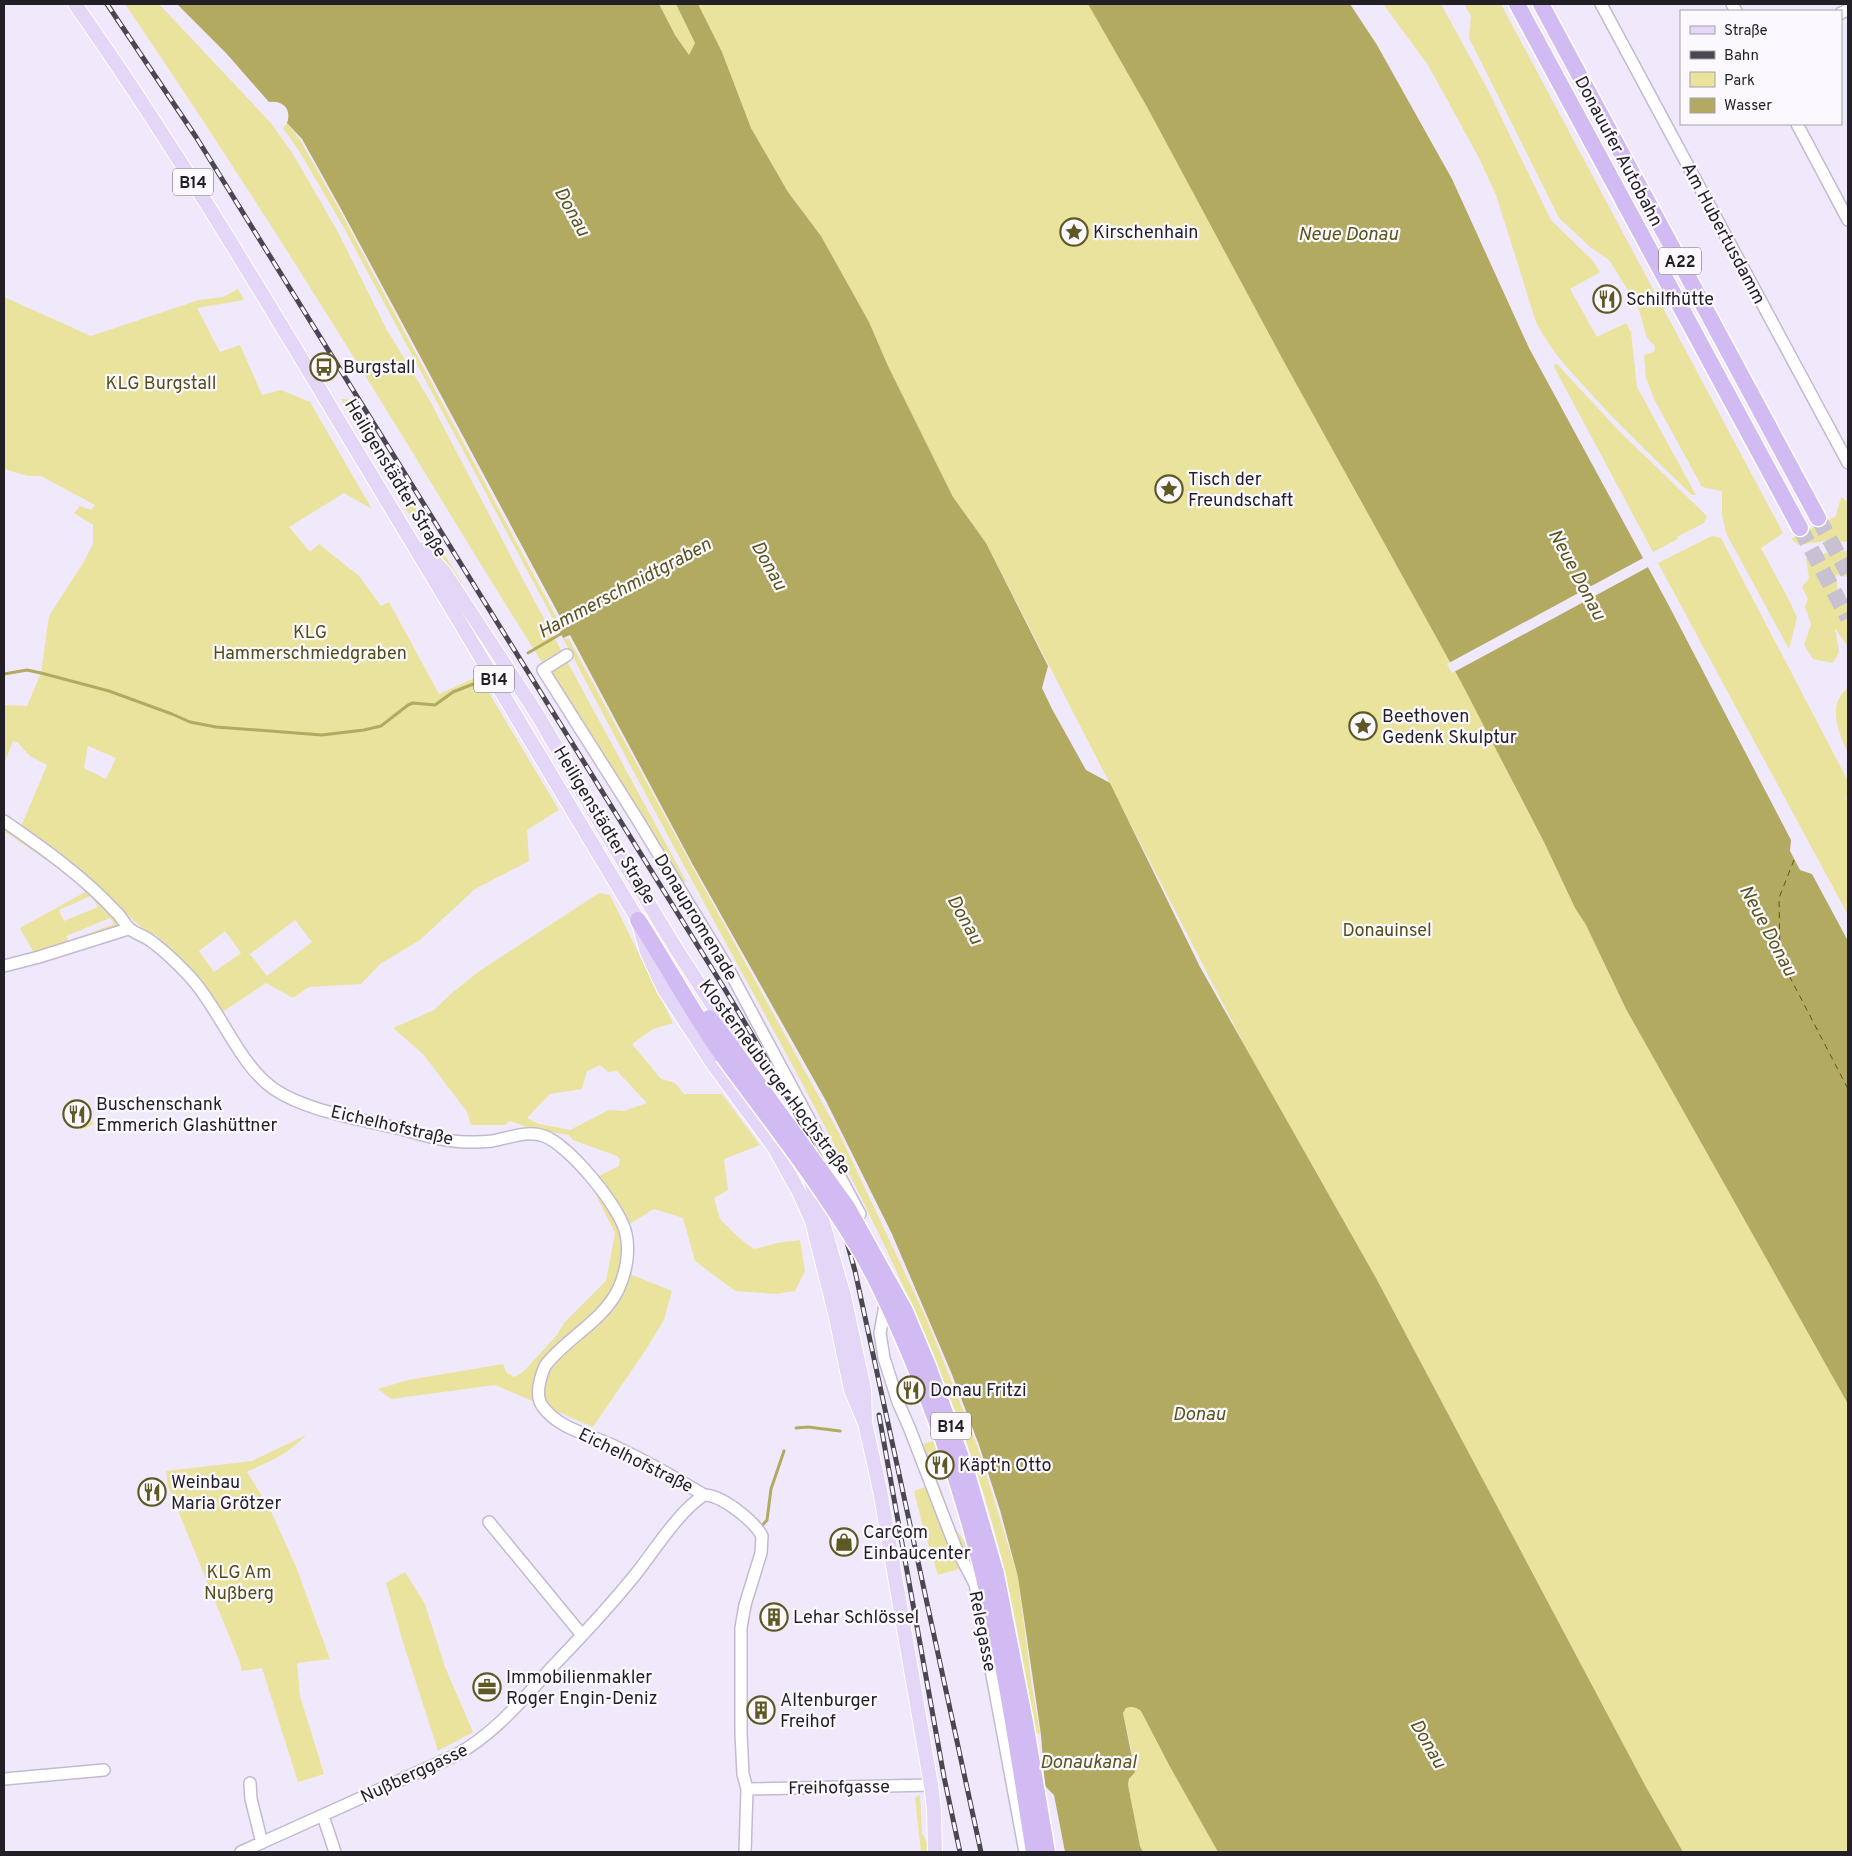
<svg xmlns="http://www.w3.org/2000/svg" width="1852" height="1856" font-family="Overpass,sans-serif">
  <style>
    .green { fill: #eae39d; fill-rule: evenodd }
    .water { fill: #b2aa61 }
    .pier { fill: #f0e9fc }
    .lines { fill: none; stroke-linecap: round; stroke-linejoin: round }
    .stream { stroke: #b2aa61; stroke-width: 3 }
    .ferry { stroke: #5a541d; stroke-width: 1; stroke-dasharray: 6 5; stroke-linecap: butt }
    .highway-tunnel { stroke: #c7c1d1; stroke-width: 16; stroke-dasharray: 16 8; stroke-linecap: butt }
    .minor-casing { stroke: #c3bad1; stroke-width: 14 }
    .major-casing { stroke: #fff; stroke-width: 16 }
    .highway-casing { stroke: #fff; stroke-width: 19 }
    .minor { stroke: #fff; stroke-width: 11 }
    .major { stroke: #e3d6f7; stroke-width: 14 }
    .highway { stroke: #d1bbf2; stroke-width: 16 }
    .rail-casing { stroke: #4b4751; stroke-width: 5 }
    .rail { stroke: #fbf9fe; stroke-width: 3; stroke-dasharray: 9; stroke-linecap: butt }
    .highway-bridge-casing { stroke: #fff; stroke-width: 19; stroke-linecap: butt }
    .highway-bridge { stroke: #d1bbf2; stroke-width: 16 }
    .labels { text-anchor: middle; stroke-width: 4.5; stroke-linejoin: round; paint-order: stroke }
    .shield { fill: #fbf9fe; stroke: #636068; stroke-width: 1 }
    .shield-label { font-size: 16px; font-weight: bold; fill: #221f27 }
    .street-label { font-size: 18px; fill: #221f27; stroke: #fbf9fe }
    .poi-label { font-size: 18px; fill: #221f27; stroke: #fbf9fe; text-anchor: start }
    .park-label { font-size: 18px; fill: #544e16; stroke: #fbf9fe }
    .water-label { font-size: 19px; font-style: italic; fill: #5a541d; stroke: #fbf9fe }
  </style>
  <rect width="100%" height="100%" fill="#f0e9fc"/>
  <path class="green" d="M 125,4 L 159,4 L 270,122 L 293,154 L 338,232 L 387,330 L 430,401 L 528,589 L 686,881 L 685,882 L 681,882 C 607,765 533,650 461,532 C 353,354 242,176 125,4 Z
    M 659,4 L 676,4 L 695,43 L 689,55 L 675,35 Z
    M 698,4 L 1088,4 L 1147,107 L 1283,360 L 1461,682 L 1544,842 L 1575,908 L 1586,925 L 1626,1009 L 1848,1404 L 1848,1852 L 1683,1852 L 1646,1787 L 1376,1278 L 1250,1056 L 986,543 L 953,497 L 888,366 L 869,322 L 821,236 L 788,192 L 751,128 L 722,52 Z
    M 1383,4 L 1441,4 L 1488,90 L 1551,220 L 1593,261 L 1600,272 L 1570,289 L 1597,337 L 1626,323 L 1631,332 L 1637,387 L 1696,495 L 1692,495 C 1659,463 1625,431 1594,397 C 1572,373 1550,351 1536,322 L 1496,195 L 1479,158 L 1428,65 Z
    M 1464,4 L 1501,4 L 1783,533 L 1761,548 L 1790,602 L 1797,618 L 1789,649 L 1727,535 L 1722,516 L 1722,491 L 1702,487 L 1654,399 L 1646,378 L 1644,355 L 1654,352 L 1655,346 L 1647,338 L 1638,307 L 1610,261 L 1590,247 L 1559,218 L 1469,38 L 1471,16 Z
    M 287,123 L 300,140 L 339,209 L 562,628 L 559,630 L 344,228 L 301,154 L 283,128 Z
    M 238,289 L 244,300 L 197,308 L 220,352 L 240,345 L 262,395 L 281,390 L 310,402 L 372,509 L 344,493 L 289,527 L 310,552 L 319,544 L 359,576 L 381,606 L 389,602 L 439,694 L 479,676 L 559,810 L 527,830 L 529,861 L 475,889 L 420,940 L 380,964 L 361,984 L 309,987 L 293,998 L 266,983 L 221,1013 L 201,983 L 156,935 L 149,934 L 99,890 L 65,873 L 4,831 L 4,816 L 20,829 L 47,765 L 30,756 L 17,742 L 13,741 L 4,764 L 4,705 L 27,706 L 41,673 L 49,616 L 83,563 L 93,544 L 93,525 L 74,513 L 80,506 L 91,510 L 95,505 L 41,476 L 28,476 L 4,469 L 4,297 L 91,336 L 199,300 L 223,297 ZM 88,746 L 116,758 L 106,779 L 84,768 ZM 295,920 L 312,942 L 267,976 L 250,954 ZM 225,931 L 241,953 L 214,972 L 199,951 Z
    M 1555,364 L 1557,364 L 1620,432 L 1707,516 L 1704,523 L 1677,537 L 1678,539 L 1653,552 L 1554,367 Z
    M 341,399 L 348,399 L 462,583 L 459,586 L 419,531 Z
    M 1841,497 L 1848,502 L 1848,542 L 1825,541 L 1799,545 L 1791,539 L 1836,516 Z
    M 1712,536 L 1721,538 L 1848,781 L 1848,795 L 1846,799 L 1848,803 L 1848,915 L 1658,563 Z
    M 1848,551 L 1848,577 L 1836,575 L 1837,589 L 1848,607 L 1848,647 L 1835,628 L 1839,652 L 1833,663 L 1813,659 L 1804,645 L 1811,624 L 1805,607 L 1808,599 L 1802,587 L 1809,578 L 1806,559 L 1831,552 Z
    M 563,638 L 569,639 L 692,866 L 839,1133 L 927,1320 L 977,1445 L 1018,1577 L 1032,1687 L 1040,1733 L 1036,1734 C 1022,1653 1008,1571 983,1492 C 923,1300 824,1123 728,947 C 672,844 617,741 563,638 Z
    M 1848,688 L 1848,753 C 1839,734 1826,704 1848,688 Z
    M 87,891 L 101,901 L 120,924 L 116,929 L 35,955 L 20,928 ZM 91,896 L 98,907 L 64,921 L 59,910 ZM 110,918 L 114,924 L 69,941 L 66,936 Z
    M 599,893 L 610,895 L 673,1023 L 653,1029 L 632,1044 L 661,1079 L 675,1083 L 684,1094 L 722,1094 L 760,1145 L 724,1159 L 728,1190 L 714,1198 L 720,1219 L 738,1237 L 754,1249 L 777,1243 L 800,1240 L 805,1271 L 795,1291 L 776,1294 L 735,1291 L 695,1261 L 683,1218 L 654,1209 L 629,1224 L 632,1275 L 672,1291 L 664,1320 L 645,1351 L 593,1427 L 495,1385 L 391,1399 L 378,1389 L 408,1380 L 503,1364 L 506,1372 L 514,1377 L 523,1372 L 557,1335 L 564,1323 L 606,1281 L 615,1233 L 595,1193 L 607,1195 L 597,1177 L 619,1166 L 620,1159 L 617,1156 L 573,1140 L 569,1135 L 533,1129 L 510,1121 L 505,1125 L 471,1125 L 467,1112 L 423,1054 L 393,1028 L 434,1010 L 453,992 L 481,970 ZM 600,1065 L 608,1072 L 617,1071 L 647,1103 L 624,1111 L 609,1110 L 570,1130 L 539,1124 L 527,1118 L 550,1094 L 582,1089 L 587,1071 Z
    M 85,1113 L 94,1124 L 81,1130 L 74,1119 Z
    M 306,1435 C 286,1456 271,1460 247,1472 L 270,1509 L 296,1567 L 330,1659 L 297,1663 L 300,1696 L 324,1774 L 298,1782 L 262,1668 L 242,1671 L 239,1660 L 168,1486 L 166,1471 L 252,1461 Z
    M 935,1440 L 937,1450 L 928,1453 L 955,1528 L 970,1550 L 964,1550 L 958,1545 L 921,1445 Z
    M 925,1487 L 949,1544 L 962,1568 L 938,1575 L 924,1531 L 914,1491 Z
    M 405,1572 L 425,1604 L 445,1667 L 473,1732 L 438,1751 L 403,1642 L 386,1583 Z
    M 1130,1707 L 1136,1707 L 1141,1711 L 1169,1765 L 1218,1852 L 1143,1852 L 1140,1846 L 1128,1785 L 1131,1775 L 1131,1748 L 1123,1713 L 1126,1708 Z
    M 920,1795 L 922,1833 L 927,1843 L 927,1852 L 921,1852 L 915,1797 Z"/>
  <path class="water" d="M 177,4 L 659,4 L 675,35 L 689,55 L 695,43 L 676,4 L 698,4 L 722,52 L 751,128 L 788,192 L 821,236 L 869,322 L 888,366 L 953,497 L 986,543 L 1048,666 L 1042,688 L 1052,709 L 1086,770 L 1110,783 L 1200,967 L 1376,1278 L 1646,1787 L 1683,1852 L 1218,1852 L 1169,1765 L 1141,1711 C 1136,1707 1132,1706 1126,1708 L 1123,1713 L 1135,1772 L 1129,1779 L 1128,1785 L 1140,1846 L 1143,1852 L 1065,1852 L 1054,1795 L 1045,1786 L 1041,1735 L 1018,1577 L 1000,1510 L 979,1445 L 951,1372 L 892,1234 L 826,1101 L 693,865 L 570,635 L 563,638 L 559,630 L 565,626 L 341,209 L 302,139 L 287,123 C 292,109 283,100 269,102 L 226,53 Z
    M 1088,4 L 1350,4 L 1377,45 L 1452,179 L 1529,348 L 1668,604 L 1791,840 L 1790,851 L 1800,870 L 1812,874 L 1848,941 L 1848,1404 L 1626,1009 L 1586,925 L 1575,908 L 1544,842 L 1461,682 L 1283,360 L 1147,107 Z"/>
  <path class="pier" d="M 1645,557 L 1650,566 L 1480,658 L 1452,673 L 1447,664 Z"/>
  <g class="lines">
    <path class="stream" d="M 528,653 L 564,632
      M 4,674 L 27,670 L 41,673 L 109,691 L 172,714 L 190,722 L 216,727 L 322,735 L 364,730 L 381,726 L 408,705 L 413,703 L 435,705 L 453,692 L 481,681
      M 796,1428 L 808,1427 L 840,1431
      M 760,1528 L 767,1520 L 771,1489 L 784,1451"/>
    <path class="ferry" d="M 1794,860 L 1779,898 L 1780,958 L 1848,1089"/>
    <path class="highway-tunnel" d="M 1818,518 L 1848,573
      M 1800,528 L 1848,618"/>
    <g class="minor-casing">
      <path id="minor" d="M 1601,4 L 1848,463
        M 1732,4 L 1736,11
        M 1841,13 L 1848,10
        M 1797,124 L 1848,220
        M 567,655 L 543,670 L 636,817 L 730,972 L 860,1214
        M 4,821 C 43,848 84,877 116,912 C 121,916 123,922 128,927 C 133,933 142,935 148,939 C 164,950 178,964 191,978 C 221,1011 239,1065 274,1089 C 306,1111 360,1119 397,1128 C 421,1134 443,1142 468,1142 C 476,1142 484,1142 492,1141 C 509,1138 527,1130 544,1136 C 569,1145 621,1208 626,1234 C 630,1252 626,1273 618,1290 C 602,1322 565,1339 545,1366 C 540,1378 534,1396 543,1407 C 560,1430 592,1435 616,1447 C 646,1461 676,1478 704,1495 C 722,1495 754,1521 762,1536 L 761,1553 L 745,1605 L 741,1628 L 741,1733 L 743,1774 L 747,1789 L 745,1852
        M 4,966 L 39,957 L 128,929
        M 886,1300 L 880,1333 L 884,1358 L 898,1402 L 909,1427 L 955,1546 L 975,1584 L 1025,1852
        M 489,1522 L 582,1635
        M 4,1779 L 104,1770
        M 250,1783 L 251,1799 L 262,1843
        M 747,1789 L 931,1785
        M 323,1816 L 335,1852
        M 241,1852 L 454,1756 C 494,1735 524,1698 554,1665 C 582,1636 610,1606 635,1575 C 655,1550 678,1512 704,1495"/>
    </g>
    <g class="major-casing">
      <path id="major" d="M 75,4 C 172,142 259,288 346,433 C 444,595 541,758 638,920 L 647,952 L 664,989 L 713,1064 L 774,1147 L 799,1192 L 812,1221 L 836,1317 L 851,1390 L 865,1423
        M 423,549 L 445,573 L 537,714 L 608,836 L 675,947 L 741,1049
        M 810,1178 L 844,1296 L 864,1389 L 865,1423 L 880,1490 L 931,1785 L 934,1809 L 935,1852"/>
    </g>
    <g class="highway-casing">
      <path id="highway" d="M 1517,4 L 1800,528
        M 1541,4 L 1818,518
        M 638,920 C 667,965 692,1012 723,1056
        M 709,1018 L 733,1049"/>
    </g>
    <use href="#minor" class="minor"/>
    <use href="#major" class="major"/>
    <use href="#highway" class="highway"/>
    <g class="rail-casing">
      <path id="rail" d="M 107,4 L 196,137 L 724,988 C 762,1051 801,1115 828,1183 C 839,1211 847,1242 855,1271 L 981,1852
        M 879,1415 L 944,1777 L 960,1852"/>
    </g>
    <use href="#rail" class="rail"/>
    <g class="highway-bridge-casing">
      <path id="highway-bridge" d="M 733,1049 L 847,1207 L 905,1311 L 928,1366 L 968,1477 L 996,1574 L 1025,1722 L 1047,1852
        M 723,1056 C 770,1120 820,1183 861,1252 C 879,1283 894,1317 908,1350 C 944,1433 971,1519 991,1607 C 1009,1688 1021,1771 1034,1852"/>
    </g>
    <use href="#highway-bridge" class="highway-bridge"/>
  </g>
  <defs>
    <g id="sight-ring" transform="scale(1.4375)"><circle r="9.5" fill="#fbf9fe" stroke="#5e5824" stroke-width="1.5"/><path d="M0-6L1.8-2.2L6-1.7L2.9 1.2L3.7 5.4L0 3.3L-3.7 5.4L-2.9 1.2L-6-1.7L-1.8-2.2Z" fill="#5e5824"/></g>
    <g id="restaurant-ring" transform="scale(1.4375)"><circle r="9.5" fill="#fbf9fe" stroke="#5e5824" stroke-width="1.5"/><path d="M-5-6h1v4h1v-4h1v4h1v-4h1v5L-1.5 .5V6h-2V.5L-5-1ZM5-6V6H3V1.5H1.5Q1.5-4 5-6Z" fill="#5e5824"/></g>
    <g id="bus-ring" transform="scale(1.4375)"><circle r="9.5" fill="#fbf9fe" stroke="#5e5824" stroke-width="1.5"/><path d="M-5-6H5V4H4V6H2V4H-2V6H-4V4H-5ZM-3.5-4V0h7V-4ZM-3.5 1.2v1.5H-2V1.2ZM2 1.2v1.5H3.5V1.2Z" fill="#5e5824"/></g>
    <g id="shop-ring" transform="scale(1.4375)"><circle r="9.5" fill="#fbf9fe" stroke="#5e5824" stroke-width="1.5"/><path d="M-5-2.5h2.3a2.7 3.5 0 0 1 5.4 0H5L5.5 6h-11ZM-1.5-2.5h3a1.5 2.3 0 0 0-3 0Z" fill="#5e5824"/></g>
    <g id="building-ring" transform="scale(1.4375)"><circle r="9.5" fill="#fbf9fe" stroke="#5e5824" stroke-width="1.5"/><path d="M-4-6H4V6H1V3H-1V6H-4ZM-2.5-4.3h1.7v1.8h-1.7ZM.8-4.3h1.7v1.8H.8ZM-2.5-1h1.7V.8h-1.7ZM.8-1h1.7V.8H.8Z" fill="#5e5824"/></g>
    <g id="office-ring" transform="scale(1.4375)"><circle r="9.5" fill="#fbf9fe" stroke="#5e5824" stroke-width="1.5"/><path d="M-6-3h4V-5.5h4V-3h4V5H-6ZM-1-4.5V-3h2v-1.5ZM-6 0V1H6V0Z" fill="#5e5824"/></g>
  </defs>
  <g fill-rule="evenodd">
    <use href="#sight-ring" x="1074" y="232"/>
    <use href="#restaurant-ring" x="1607" y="299"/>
    <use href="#bus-ring" x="324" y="367"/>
    <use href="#sight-ring" x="1169" y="489"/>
    <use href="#sight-ring" x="1363" y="726"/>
    <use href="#restaurant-ring" x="77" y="1114"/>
    <use href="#restaurant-ring" x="911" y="1390"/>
    <use href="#restaurant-ring" x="940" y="1465"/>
    <use href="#restaurant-ring" x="152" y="1492"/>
    <use href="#shop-ring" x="844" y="1542"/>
    <use href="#building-ring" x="774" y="1617"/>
    <use href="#office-ring" x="487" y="1687"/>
    <use href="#building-ring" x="761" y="1710"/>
  </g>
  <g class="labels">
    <g class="shield">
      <rect x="173" y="168.5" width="40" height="27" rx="4"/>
      <rect x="1659" y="247.5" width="42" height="27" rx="4"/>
      <rect x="474" y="665.5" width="40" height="27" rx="4"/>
      <rect x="931" y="1412.5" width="40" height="27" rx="4"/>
    </g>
    <g class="shield-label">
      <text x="193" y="188">B14</text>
      <text x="1680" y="267">A22</text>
      <text x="494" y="685">B14</text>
      <text x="951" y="1432">B14</text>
    </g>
    <g class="street-label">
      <text transform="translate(1619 151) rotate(62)" y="6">Donauufer Autobahn</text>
      <text transform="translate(1724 233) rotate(62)" y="6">Am Hubertusdamm</text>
      <text transform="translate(396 478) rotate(59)" y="6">Heiligenstädter Straße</text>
      <text transform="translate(605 825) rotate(59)" y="6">Heiligenstädter Straße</text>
      <text transform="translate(696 917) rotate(59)" y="6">Donaupromenade</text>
      <text transform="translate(775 1077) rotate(53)" y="6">Klosterneuburger Hochstraße</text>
      <text transform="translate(392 1125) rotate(13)" y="6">Eichelhofstraße</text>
      <text transform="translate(636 1460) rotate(26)" y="6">Eichelhofstraße</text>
      <text transform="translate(983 1631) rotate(79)" y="6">Relegasse</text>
      <text transform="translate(414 1773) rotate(-25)" y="6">Nußberggasse</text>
      <text transform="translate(839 1787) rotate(-1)" y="6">Freihofgasse</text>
    </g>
    <g class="poi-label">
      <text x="1093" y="238">Kirschenhain</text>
      <text x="1626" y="305">Schilfhütte</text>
      <text x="343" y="373">Burgstall</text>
      <text x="1188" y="485">Tisch der<tspan x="1188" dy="21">Freundschaft</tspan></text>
      <text x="1382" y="722">Beethoven<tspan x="1382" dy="21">Gedenk Skulptur</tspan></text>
      <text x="96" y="1110">Buschenschank<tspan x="96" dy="21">Emmerich Glashüttner</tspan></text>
      <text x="930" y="1396">Donau Fritzi</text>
      <text x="959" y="1471">Käpt'n Otto</text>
      <text x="171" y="1488">Weinbau<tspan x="171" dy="21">Maria Grötzer</tspan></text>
      <text x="863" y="1538">CarCom<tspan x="863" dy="21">Einbaucenter</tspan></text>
      <text x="793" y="1623">Lehar Schlössel</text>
      <text x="506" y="1683">Immobilienmakler<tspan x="506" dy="21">Roger Engin-Deniz</tspan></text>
      <text x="780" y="1706">Altenburger<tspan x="780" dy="21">Freihof</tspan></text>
    </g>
    <g class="park-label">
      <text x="161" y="389">KLG Burgstall</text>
      <text x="310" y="638">KLG<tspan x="310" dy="21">Hammerschmiedgraben</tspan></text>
      <text x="1387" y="936">Donauinsel</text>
      <text x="239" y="1578">KLG Am<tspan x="239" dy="21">Nußberg</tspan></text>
    </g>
    <g class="water-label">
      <text transform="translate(573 211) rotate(61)" y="7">Donau</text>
      <text x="1348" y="240">Neue Donau</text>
      <text transform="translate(770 565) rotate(61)" y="7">Donau</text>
      <text transform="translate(1578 574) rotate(62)" y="7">Neue Donau</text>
      <text transform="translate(624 587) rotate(-28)" y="7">Hammerschmidtgraben</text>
      <text transform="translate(966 919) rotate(61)" y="7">Donau</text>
      <text transform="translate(1769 930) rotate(62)" y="7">Neue Donau</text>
      <text x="1199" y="1420">Donau</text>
      <text transform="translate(1429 1743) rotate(60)" y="7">Donau</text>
      <text x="1088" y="1768">Donaukanal</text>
    </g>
  </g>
  <rect width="1852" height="1856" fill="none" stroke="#221f27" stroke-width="10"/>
  <rect x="1680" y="10" width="162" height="115" fill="#fbf9fe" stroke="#a4a2a8"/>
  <rect x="1690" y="26" width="25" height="8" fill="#e3d6f7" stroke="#a4a2a8"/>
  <text x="1724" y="35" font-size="15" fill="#221f27">Straße</text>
  <rect x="1690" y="51" width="25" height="8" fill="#4b4751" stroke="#a4a2a8"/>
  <text x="1724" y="60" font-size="15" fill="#221f27">Bahn</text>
  <rect x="1690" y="72" width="25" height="15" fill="#eae39d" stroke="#a4a2a8"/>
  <text x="1724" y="85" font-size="15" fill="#221f27">Park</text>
  <rect x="1690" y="98" width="25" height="15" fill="#b2aa61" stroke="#a4a2a8"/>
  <text x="1724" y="110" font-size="15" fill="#221f27">Wasser</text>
</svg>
